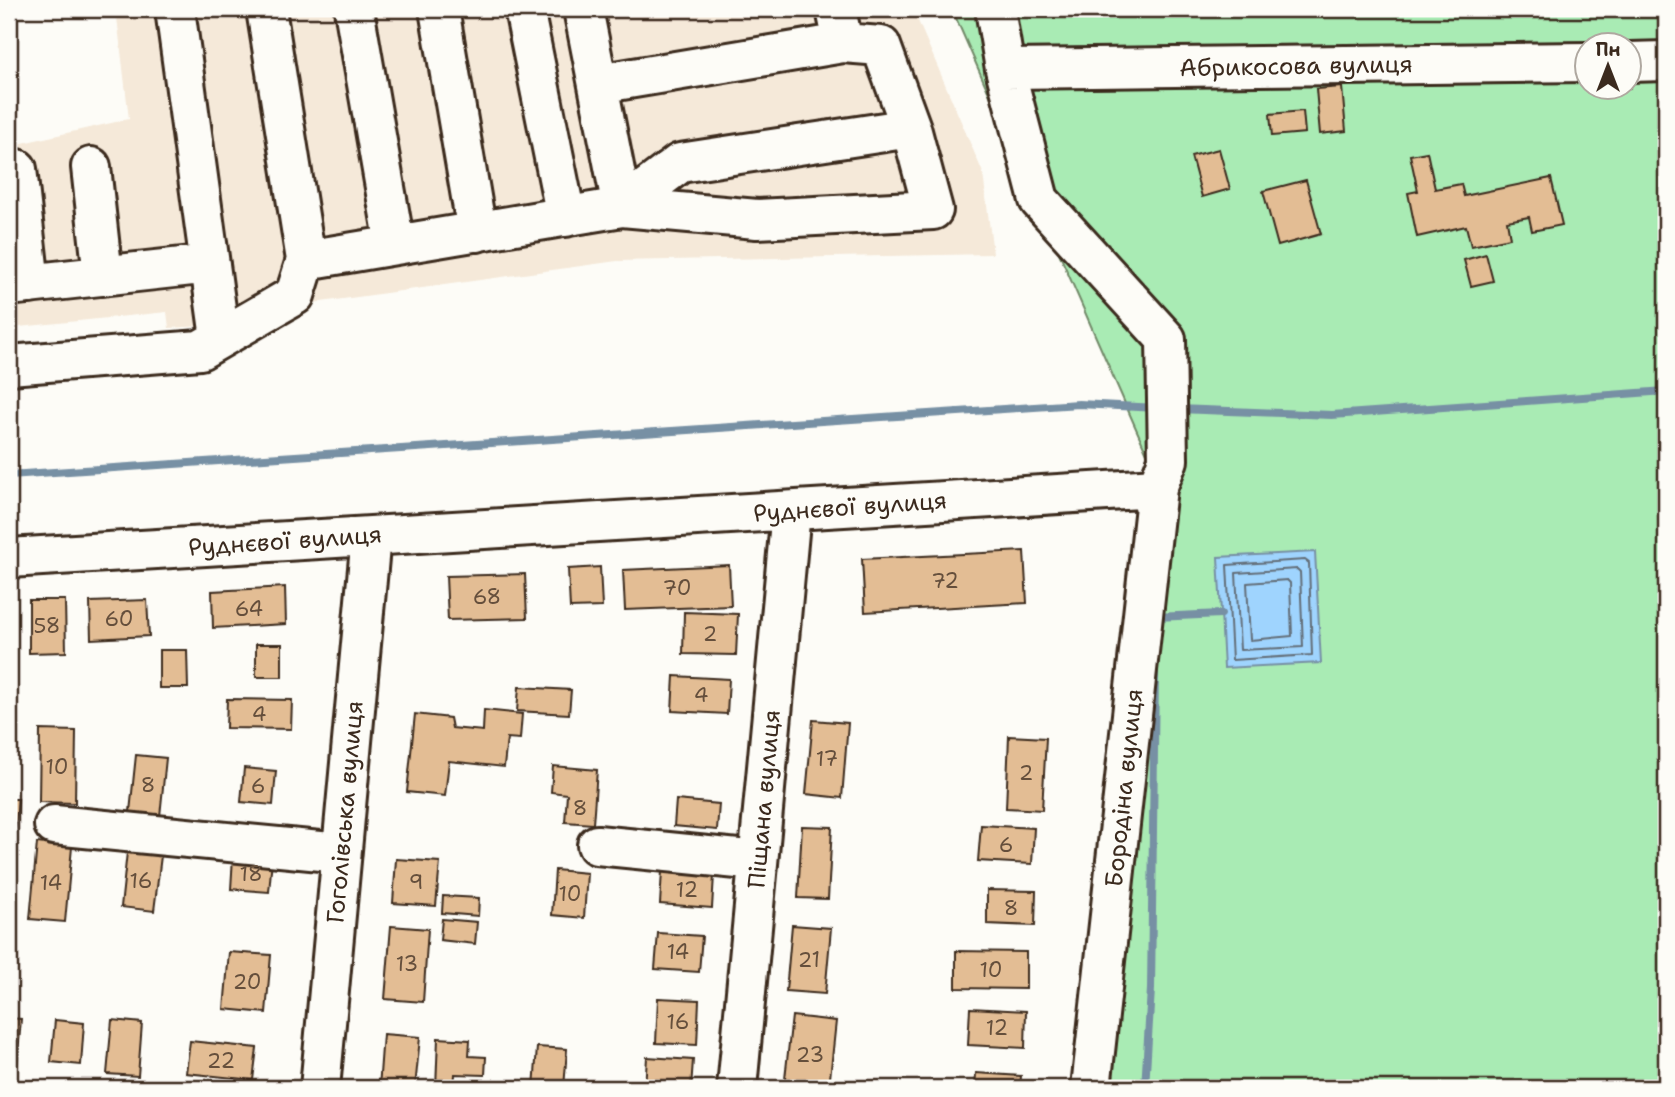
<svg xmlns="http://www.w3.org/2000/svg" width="1675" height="1097" font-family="'Shantell Sans',sans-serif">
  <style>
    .built { fill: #f5e9d9 }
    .green { fill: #a9ebb4; stroke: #728a69; stroke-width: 2; fill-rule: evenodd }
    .water { fill: #9fd4fe; stroke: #7790a4; stroke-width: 2 }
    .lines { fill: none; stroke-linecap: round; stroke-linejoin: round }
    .shore { stroke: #636e78; stroke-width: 2 }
    .stream { stroke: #7790a4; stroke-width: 8 }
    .building { fill: #e3bd94; stroke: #3b2a1e; stroke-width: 2 }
    .minor-casing { stroke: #3b2a1e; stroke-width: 44 }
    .minor { stroke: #fdfcf7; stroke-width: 38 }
    .labels { text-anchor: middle; stroke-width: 5; stroke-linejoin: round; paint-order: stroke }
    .number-label { font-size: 21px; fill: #654f3c }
    .street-label { font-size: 24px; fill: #3b2a1e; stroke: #fdfcf7 }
  </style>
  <rect width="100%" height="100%" fill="#fdfcf7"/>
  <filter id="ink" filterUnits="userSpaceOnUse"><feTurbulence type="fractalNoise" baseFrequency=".0143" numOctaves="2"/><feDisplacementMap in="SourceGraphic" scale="14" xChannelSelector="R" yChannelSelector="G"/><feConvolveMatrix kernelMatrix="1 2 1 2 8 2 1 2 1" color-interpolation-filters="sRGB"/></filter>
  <g filter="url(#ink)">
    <path class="built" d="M 116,9 L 913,9 L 983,173 L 993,254 L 617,261 L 314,303 L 220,350 L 205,326 L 169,328 L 167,312 L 9,328 L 9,146 L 129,119 Z"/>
    <path class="green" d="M 952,9 L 1666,9 L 1666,1088 L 1094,1088 L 1163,490 ZM 1588,46 L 1630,46 L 1630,88 L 1588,88 Z"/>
    <path class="water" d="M 1315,552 L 1321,663 L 1224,668 L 1218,557 Z"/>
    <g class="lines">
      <path class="shore" d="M 1305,560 L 1309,563 L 1312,655 L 1232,660 L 1227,565 Z
        M 1297,569 L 1300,572 L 1303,647 L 1240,650 L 1236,573 Z
        M 1287,580 L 1290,583 L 1292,636 L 1250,640 L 1247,583 Z"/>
      <path class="stream" d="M 1178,409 L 1332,415 L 1666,391
        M 9,475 L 1079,404 L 1158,408
        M 1156,617 L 1221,614
        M 1145,1088 L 1151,989 L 1155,672"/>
    </g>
    <path class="building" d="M 1187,9 L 1232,9 L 1232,10 L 1187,11 Z
      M 1342,87 L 1346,131 L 1320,134 L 1316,89 Z
      M 1303,111 L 1305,133 L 1272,136 L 1270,114 Z
      M 1219,149 L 1230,189 L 1202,197 L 1191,156 Z
      M 1427,152 L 1435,189 L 1461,184 L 1464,196 L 1551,178 L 1562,225 L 1532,231 L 1529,217 L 1507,221 L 1510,238 L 1471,246 L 1466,226 L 1417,237 L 1408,193 L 1418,191 L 1410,155 Z
      M 1306,180 L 1321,234 L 1278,246 L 1263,191 Z
      M 1486,254 L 1493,281 L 1471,286 L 1464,260 Z
      M 1024,551 L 1027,603 L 865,612 L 862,559 Z
      M 729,565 L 731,606 L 625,610 L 623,570 Z
      M 600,567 L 602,607 L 570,608 L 568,569 Z
      M 525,574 L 527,618 L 448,620 L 446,576 Z
      M 285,587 L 286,624 L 213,628 L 212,591 Z
      M 29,600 L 65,600 L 66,652 L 29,653 Z
      M 147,600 L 149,636 L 91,639 L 90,602 Z
      M 9,606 L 12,606 L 12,676 L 9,676 Z
      M 684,612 L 738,614 L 736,655 L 683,654 Z
      M 256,644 L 282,644 L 282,677 L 256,677 Z
      M 159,650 L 187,650 L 188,688 L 159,688 Z
      M 674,676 L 729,679 L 727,714 L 672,711 Z
      M 519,687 L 571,690 L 569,714 L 517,711 Z
      M 227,699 L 292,700 L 291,729 L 226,728 Z
      M 484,710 L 522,714 L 520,739 L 507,738 L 504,767 L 449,761 L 445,796 L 407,792 L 415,714 L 450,718 L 452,728 L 483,731 Z
      M 813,720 L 848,723 L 842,798 L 806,794 Z
      M 40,730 L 76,731 L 75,803 L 39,802 Z
      M 1009,736 L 1046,738 L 1042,810 L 1006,808 Z
      M 136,755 L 166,758 L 160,816 L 130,812 Z
      M 553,766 L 597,770 L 593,824 L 565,822 L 567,794 L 551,792 Z
      M 244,768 L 276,771 L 273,805 L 241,802 Z
      M 9,799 L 18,799 L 15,836 L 9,835 Z
      M 676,800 L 719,804 L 717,830 L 674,826 Z
      M 981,825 L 1034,828 L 1032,864 L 978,861 Z
      M 802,826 L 832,827 L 828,899 L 798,898 Z
      M 37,843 L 72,847 L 65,922 L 30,919 Z
      M 127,852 L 161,856 L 154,911 L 121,907 Z
      M 233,857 L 272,859 L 269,892 L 231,889 Z
      M 396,859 L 440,862 L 436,906 L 393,903 Z
      M 555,870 L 587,873 L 584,918 L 552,915 Z
      M 662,871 L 714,875 L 712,908 L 660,904 Z
      M 987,890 L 1036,891 L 1035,926 L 987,924 Z
      M 443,896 L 479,898 L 478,916 L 442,913 Z
      M 442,919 L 477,922 L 475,944 L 440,940 Z
      M 792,925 L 831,928 L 825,994 L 786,991 Z
      M 391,926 L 428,929 L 423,1002 L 385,999 Z
      M 658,933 L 702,936 L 699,972 L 655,969 Z
      M 956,951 L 1026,952 L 1026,989 L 956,988 Z
      M 229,952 L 271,955 L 266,1013 L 224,1009 Z
      M 658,998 L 699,1000 L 697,1045 L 656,1043 Z
      M 970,1008 L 1026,1011 L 1025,1048 L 968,1045 Z
      M 792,1016 L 836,1021 L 829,1088 L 784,1088 Z
      M 9,1018 L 21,1019 L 17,1066 L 9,1065 Z
      M 55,1020 L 84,1023 L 81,1065 L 51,1062 Z
      M 112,1020 L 142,1023 L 138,1076 L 107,1074 Z
      M 383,1034 L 420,1037 L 415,1088 L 379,1088 Z
      M 438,1038 L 470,1040 L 469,1056 L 486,1057 L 485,1075 L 455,1074 L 454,1088 L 436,1088 Z
      M 190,1041 L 257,1048 L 253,1080 L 186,1073 Z
      M 537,1047 L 567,1049 L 564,1088 L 534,1088 Z
      M 647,1057 L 693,1060 L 691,1088 L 645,1088 Z
      M 976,1073 L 1021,1076 L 1020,1088 L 975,1088 Z"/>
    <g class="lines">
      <g class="minor-casing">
        <path id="minor" d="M 175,9 L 220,338
          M 354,9 L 395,245
          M 439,9 L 477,232
          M 524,9 L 566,217
          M 583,9 L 622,207 L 757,219 L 933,210 L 911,128 L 881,46 L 843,43 L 836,9
          M 1630,62 L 1666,61
          M 1005,69 L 1588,62
          M 598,84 L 843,43
          M 91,167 L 103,276
          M 17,169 L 30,284
          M 306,260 L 622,207 L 680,163 L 911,128
          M 9,286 L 210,264
          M 9,365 L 200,350 L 295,295 L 306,260 L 266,9
          M 9,558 L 1157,488 L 1168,460 L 1166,339 L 1039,200 L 1005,69 L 995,9
          M 54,825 L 341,853
          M 597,845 L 758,861
          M 320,1088 L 371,536
          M 737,1088 L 791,511
          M 1091,1088 L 1157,488"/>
      </g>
      <use href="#minor" class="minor"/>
    </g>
  </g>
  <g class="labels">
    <g class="number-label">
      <text x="945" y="588">72</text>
      <text x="677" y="595">70</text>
      <text x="487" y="604">68</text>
      <text x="249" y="616">64</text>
      <text x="119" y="626">60</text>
      <text x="47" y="633">58</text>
      <text x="710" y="641">2</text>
      <text x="701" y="702">4</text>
      <text x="259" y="721">4</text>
      <text x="827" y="766">17</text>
      <text x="57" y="774">10</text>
      <text x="1026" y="780">2</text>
      <text x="148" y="792">8</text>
      <text x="258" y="793">6</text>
      <text x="580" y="815">8</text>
      <text x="1006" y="852">6</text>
      <text x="251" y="881">18</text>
      <text x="141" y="888">16</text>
      <text x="416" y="889">9</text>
      <text x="51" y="890">14</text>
      <text x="687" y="897">12</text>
      <text x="570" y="901">10</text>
      <text x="1011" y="915">8</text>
      <text x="678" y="959">14</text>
      <text x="809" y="967">21</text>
      <text x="407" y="971">13</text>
      <text x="991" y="977">10</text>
      <text x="247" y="989">20</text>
      <text x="678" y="1029">16</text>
      <text x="997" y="1035">12</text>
      <text x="810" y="1062">23</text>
      <text x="221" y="1068">22</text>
    </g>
    <g class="street-label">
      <text transform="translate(1296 66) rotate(-1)" y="8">Абрикосова вулиця</text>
      <text transform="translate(850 507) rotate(-4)" y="8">Руднєвої вулиця</text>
      <text transform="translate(285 541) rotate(-4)" y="8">Руднєвої вулиця</text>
      <text transform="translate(1124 788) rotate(-84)" y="8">Бородіна вулиця</text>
      <text transform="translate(764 799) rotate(-85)" y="8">Піщана вулиця</text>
      <text transform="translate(345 812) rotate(-85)" y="8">Гоголівська вулиця</text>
    </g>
  </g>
  <rect width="1675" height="1097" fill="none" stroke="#fdfcf7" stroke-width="35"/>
  <rect x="18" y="18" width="1640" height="1062" fill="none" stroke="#3b2a1e" stroke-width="2.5" filter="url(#ink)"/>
  <g transform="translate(1608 66)"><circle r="33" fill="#fdfcf7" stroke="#afa8a0" stroke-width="2"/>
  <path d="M0-5L12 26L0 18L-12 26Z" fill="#3b2a1e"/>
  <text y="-10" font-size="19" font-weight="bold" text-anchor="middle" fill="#3b2a1e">Пн</text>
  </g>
</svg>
